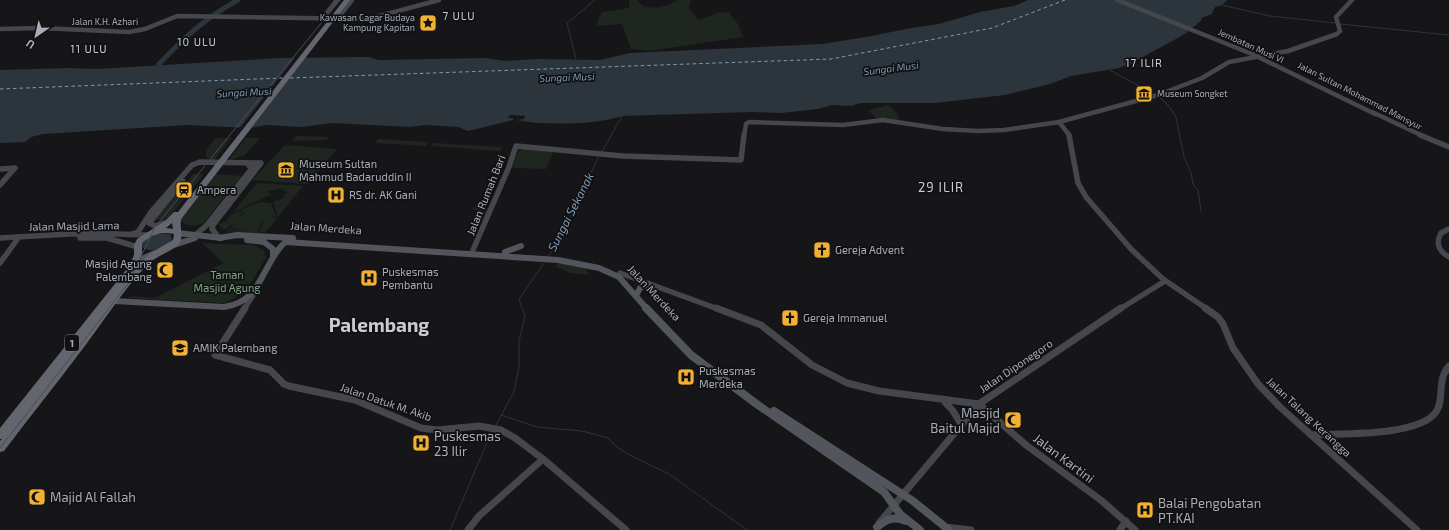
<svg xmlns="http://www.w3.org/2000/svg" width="1449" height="530" font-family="'Exo 2',sans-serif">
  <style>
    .green { fill: #1e261f }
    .water { fill: #2c353c }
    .pier { fill: #161618 }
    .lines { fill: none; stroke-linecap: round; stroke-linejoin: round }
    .stream { stroke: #2c353c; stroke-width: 1 }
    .river { stroke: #2c353c; stroke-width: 5 }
    .ferry { stroke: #7f9bb3; stroke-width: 1; stroke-dasharray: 3.5 3; stroke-linecap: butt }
    .secondary-far2 { stroke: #45474d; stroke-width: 4.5 }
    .secondary-far1 { stroke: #45474d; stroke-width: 5.5 }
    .secondary { stroke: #45474d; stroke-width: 7 }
    .primary-far1 { stroke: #53555c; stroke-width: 6 }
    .primary { stroke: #53555c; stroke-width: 8 }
    .highway { fill: #63666e; fill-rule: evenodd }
    .tram { stroke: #4a4c52; stroke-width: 1 }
    .labels { text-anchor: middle; stroke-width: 3.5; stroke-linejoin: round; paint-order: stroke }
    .far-poi-label { font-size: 9px; fill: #a8adb8; stroke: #111113; text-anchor: end }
    .far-street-label { font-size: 9px; fill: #a8adb8; stroke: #111113 }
    .far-water-label { font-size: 10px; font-style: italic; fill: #7f9bb3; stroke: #111113 }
    .shield { fill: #111113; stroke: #7b7e86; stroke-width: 1 }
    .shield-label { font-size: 10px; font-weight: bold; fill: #a8adb8 }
    .far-quarter-label { font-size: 11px; letter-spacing: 1px; fill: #c9ccd4; stroke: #111113 }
    .poi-label { font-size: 11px; fill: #a8adb8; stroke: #111113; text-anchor: start }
    .street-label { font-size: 11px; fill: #a8adb8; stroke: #111113 }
    .park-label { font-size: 11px; fill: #7fa381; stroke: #111113 }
    .water-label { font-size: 12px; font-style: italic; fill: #7f9bb3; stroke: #111113 }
    .quarter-label { font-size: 13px; letter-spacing: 1px; fill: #c9ccd4; stroke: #111113 }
    .near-poi-label { font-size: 13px; fill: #a8adb8; stroke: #111113; text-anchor: start }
    .near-street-label { font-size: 13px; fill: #a8adb8; stroke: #111113 }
    .town-label { font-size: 19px; font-weight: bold; fill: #c9ccd4; stroke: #111113 }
  </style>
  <rect width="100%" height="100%" fill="#161618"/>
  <path class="green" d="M 629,0 L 637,0 L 643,6 L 654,8 L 668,5 L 678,0 L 691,0 L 689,9 L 699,20 L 717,13 L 729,12 L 738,24 L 743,37 L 649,51 L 631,49 L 622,24 L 597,26 L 599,17 L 603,12 L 629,8 Z
    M 889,105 L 899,116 L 899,120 L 876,118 L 868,110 Z
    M 296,136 L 328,137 L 328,139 L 324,140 L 295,141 L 293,140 Z
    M 215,138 L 231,138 L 214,161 L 206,157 L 206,151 Z
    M 246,138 L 260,138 L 245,155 L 228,161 Z
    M 378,139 L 428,142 L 426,146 L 376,143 Z
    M 433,143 L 502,147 L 500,151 L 431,146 Z
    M 285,145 L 337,149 L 308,184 L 252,180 Z
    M 522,149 L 551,152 L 553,154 L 546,169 L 512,168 L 518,152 Z
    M 193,174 L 204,174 L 167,220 L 154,220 Z
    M 217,174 L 242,176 L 203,224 L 194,226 L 184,224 L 181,219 Z
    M 257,183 L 303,186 L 278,217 L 273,201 L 276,201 L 275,197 L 278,201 L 286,195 L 280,195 L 287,193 L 282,188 L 277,193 L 280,188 L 267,192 L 272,194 L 232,213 Z
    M 260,202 L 271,203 L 276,216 L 266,220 L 275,217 L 277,218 C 272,224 268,233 259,233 L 264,221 L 261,223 L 259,231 L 257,231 L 258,233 L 226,231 L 230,229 L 249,231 L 231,228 L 234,222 L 244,213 L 240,210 Z
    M 475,206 L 489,208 L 478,229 L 471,227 L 479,212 L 472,208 Z
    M 239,211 L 243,213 C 237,219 231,228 223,230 L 219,225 L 223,222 L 226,222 L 229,216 Z
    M 202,243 L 254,245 L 264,250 L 266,258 C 253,278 248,294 224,303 L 128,298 L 130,296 L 155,298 L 223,263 Z
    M 559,263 L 585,268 L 589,275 L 570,273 L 555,266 Z"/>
  <path class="water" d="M 1028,0 L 1227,0 L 1222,5 L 1215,7 L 1212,14 L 1201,18 L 1202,20 L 1185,34 L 1130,64 L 1119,68 L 1071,76 L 1050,84 L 1005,95 L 935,103 L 861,103 L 851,106 L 832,105 L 818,109 L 781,113 L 751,112 L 622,116 C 596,124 568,124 541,123 C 533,123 525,121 516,120 L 524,119 L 525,116 L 510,115 L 508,118 L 513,118 L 513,120 L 468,131 L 458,127 L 425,125 L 410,127 L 332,123 L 301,127 L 267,125 L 250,128 L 187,125 L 43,134 L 31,137 L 25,142 L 0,143 L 0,70 L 69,68 L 97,69 L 280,58 L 368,57 L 379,60 L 485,58 L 505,61 L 538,59 L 600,60 L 630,53 L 822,44 L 872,36 L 911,28 L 939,24 L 980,12 L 1014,6 Z
    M 159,233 L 170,234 L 172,239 C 167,248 150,254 142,247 C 142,238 151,236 159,233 Z"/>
  <path class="pier" d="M 297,55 L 307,55 L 250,130 L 239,129 Z"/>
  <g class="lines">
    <path class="stream" d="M 1222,5 L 1270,16 L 1335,23
      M 1340,24 L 1449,35
      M 576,59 L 567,23 L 595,0
      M 1108,69 L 1153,94
      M 1159,97 L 1168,105 L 1176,117 L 1184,157 L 1191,173 L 1193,184 L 1198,190 L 1201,211
      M 602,152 L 622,116
      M 548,257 L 556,245 L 599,156
      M 501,415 L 537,427 L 582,431 L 608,438 L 617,447 L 630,455 L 669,474 L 747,530
      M 495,427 L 514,392 L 519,366 L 519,341 L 525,316 L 519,299 L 544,263
      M 450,530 L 492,431"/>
    <path class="river" d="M 159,64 C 185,37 205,18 238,0"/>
    <path class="ferry" d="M 290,78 L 831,59 L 992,28 L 1065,0
      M 0,89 L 283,78"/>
    <path class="secondary-far2" d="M 1117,0 L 1252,54 L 1375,114
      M 322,19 L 337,0
      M 337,19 L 352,0
      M 0,29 L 40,28 L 129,32 L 145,29 L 177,16 L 368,19 L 439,0
      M 1372,112 L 1423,136
      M 1059,122 L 1070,136
      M 744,136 L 746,124 L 749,122 L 843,125 L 883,120 L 943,129 L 978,131 L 1004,130 L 1059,122 L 1158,95 L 1202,78 L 1229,62 L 1288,51 L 1337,34 L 1340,31 L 1336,17 L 1352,0"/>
    <path class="secondary-far1" d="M 1069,135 L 1078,183 L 1086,197 L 1131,249 L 1163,279 L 1207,309
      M 1420,135 L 1449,147
      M 0,169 L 15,168
      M 0,185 L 15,168
      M 164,223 L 155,226 L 149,223 L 183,181
      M 1449,229 L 1441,233 C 1435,244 1439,251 1449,257
      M 130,235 L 138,232 L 151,212 L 192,165 L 200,162 L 261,163 L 213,225 L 212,229 L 219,238
      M 194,236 L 207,225 L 253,167 L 249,166
      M 0,238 L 87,233 L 148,235
      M 80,238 L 107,238 L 138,247
      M 473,250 L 509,167 L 516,146 L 623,156 L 741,160 L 744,135
      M 0,263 L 19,237
      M 620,273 L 718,309
      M 244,309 L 254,294
      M 1120,309 L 1165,281"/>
    <path class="secondary" d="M 245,308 L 215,355 L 270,370 L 284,384 L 289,386 L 355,400 L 421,428 L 437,430 L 479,426 L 501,430 L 515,438 L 543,459 L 626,530
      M 716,308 L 761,325 L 812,365 L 847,383 L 879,391 L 979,404 L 1026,445 L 1102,501 L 1135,530
      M 1205,308 L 1218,317 L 1223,324 L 1233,348 L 1258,384 L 1280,407 L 1417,530
      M 942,399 L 953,411 L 961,424
      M 1311,435 C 1340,433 1418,437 1436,412 C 1445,399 1436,381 1449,366
      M 879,523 L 979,404 L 1121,308
      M 945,527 L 971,530
      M 468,530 L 479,516 L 543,459
      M 1120,530 L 1126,521"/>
    <path class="primary-far1" d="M 177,233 L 222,238
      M 219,238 L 237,235 L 293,238
      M 247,240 L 264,242 L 273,249 L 273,257
      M 171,246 L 195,238
      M 505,252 L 521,246
      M 135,262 L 155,253
      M 636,296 L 640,288 L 648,284
      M 114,301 L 224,307 C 257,302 259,278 276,253 C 279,249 281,245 286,242 L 558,260 L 599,268 L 619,277 L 647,309"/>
    <path class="primary" d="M 646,308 L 691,355 L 758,405 L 884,492 L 900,514 L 920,530
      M 774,411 L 913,501 L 949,530
      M 877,527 C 887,519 893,516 906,521"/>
    <path class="highway" d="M 344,0 L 350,0 L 182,218 C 178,226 185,236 179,244 C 170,253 155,256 146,266 C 121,293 101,325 78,355 C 54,387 28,419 4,451 L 0,452 L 0,441 L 2,439 L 0,439 L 0,428 L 130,265 L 134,255 L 134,245 L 137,239 L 165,221 L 174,212 L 178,212 ZM 172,223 L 173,229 L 166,228 ZM 161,233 L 168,233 L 174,234 L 173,240 L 149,254 L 137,266 L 142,255 L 142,245 L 143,242 L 152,236 Z"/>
    <path class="tram" d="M 0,448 L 128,284 L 155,227 L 340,0"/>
  </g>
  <defs>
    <g id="sight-square" transform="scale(0.9)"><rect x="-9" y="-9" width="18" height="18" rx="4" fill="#f2b134" stroke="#111113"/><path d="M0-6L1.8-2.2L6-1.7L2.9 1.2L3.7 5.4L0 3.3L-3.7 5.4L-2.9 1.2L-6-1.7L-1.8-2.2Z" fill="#111"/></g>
    <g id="museum-square" transform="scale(0.9)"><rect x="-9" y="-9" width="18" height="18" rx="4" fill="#f2b134" stroke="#111113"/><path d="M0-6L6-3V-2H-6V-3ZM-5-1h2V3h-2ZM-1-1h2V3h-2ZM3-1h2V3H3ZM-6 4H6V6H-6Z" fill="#111"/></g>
    <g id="station-square" transform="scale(0.9)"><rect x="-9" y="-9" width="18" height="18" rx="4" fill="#f2b134" stroke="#111113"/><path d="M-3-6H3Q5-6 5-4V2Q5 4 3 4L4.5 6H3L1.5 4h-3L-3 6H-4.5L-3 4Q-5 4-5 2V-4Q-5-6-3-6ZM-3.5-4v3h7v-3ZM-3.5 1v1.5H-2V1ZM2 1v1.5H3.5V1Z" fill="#111"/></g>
    <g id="hospital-square" transform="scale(0.9)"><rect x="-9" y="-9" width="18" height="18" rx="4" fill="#f2b134" stroke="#111113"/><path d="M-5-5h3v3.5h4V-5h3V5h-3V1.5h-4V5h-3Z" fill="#111"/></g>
    <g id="church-square" transform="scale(0.9)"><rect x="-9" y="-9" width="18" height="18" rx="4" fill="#f2b134" stroke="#111113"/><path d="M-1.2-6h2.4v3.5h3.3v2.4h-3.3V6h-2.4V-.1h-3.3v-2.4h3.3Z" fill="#111"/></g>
    <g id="mosque-square" transform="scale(0.9)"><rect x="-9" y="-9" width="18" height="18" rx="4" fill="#f2b134" stroke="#111113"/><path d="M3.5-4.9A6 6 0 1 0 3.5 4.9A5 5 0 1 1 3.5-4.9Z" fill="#111"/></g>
    <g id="university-square" transform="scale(0.9)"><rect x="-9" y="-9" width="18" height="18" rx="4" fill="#f2b134" stroke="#111113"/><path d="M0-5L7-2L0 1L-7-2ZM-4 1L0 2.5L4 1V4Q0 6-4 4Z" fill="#111"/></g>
  </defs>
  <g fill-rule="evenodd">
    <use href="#sight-square" x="428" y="23"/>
    <use href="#museum-square" x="1144" y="94"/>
    <use href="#museum-square" x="286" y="170"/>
    <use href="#station-square" x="184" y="190"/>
    <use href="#hospital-square" x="336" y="195"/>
    <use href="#church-square" x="822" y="250"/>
    <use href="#mosque-square" x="165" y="270"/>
    <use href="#hospital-square" x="369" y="278"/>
    <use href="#church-square" x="790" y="318"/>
    <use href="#university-square" x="180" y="348"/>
    <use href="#hospital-square" x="686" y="377"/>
    <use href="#mosque-square" x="1013" y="420"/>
    <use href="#hospital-square" x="421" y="443"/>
    <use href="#mosque-square" x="37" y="497"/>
    <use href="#hospital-square" x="1145" y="510"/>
  </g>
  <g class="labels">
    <g class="far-poi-label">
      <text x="415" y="21">Kawasan Cagar Budaya<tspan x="415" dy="10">Kampung Kapitan</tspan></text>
      <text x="1157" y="97" text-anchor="start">Museum Songket</text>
    </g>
    <g class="far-street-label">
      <text x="105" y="25">Jalan K.H. Azhari</text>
      <text transform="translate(1251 46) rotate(24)" y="3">Jembatan Musi VI</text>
      <text transform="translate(1360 96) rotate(27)" y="3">Jalan Sultan Mohammad Mansyur</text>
    </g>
    <g class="far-water-label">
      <text transform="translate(891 68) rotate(-7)" y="4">Sungai Musi</text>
      <text transform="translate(567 77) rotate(-2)" y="4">Sungai Musi</text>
      <text transform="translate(244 92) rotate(-3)" y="4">Sungai Musi</text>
    </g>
    <rect class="shield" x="65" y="335" width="14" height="16" rx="3"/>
    <g class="shield-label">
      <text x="72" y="347">1</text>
    </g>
    <g class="far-quarter-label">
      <text x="459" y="20">7 ULU</text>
      <text x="197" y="46">10 ULU</text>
      <text x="89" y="53">11 ULU</text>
      <text x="1144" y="67">17 ILIR</text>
    </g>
    <g class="poi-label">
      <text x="299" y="168">Museum Sultan<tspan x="299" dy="13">Mahmud Badaruddin II</tspan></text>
      <text x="197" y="194">Ampera</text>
      <text x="349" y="199">RS dr. AK Gani</text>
      <text x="835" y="254">Gereja Advent</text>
      <text x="152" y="268" text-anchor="end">Masjid Agung<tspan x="152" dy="13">Palembang</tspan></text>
      <text x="382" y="276">Puskesmas<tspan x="382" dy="13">Pembantu</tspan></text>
      <text x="803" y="322">Gereja Immanuel</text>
      <text x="193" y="352">AMIK Palembang</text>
      <text x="699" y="375">Puskesmas<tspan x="699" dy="13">Merdeka</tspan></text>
    </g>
    <g class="street-label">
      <text transform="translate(486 195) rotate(-68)" y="4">Jalan Rumah Bari</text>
      <text transform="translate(74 226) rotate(-1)" y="4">Jalan Masjid Lama</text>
      <text transform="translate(326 228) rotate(4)" y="4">Jalan Merdeka</text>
      <text transform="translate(654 293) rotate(47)" y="4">Jalan Merdeka</text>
      <text transform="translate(1016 366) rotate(-34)" y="4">Jalan Diponegoro</text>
      <text transform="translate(386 402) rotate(19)" y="4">Jalan Datuk M. Akib</text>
      <text transform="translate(1309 417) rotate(43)" y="4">Jalan Talang Kerangga</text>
    </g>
    <g class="park-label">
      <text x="227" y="279">Taman<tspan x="227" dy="13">Masjid Agung</tspan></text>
    </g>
    <g class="water-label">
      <text transform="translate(571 212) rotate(-63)" y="4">Sungai Sekanak</text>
    </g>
    <g class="quarter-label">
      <text x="941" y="192">29 ILIR</text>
    </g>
    <g class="near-poi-label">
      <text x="1000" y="418" text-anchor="end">Masjid<tspan x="1000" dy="15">Baitul Majid</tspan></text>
      <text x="434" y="441">Puskesmas<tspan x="434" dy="15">23 Ilir</tspan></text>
      <text x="50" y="502">Majid Al Fallah</text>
      <text x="1158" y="508">Balai Pengobatan<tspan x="1158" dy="15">PT.KAI</tspan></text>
    </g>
    <g class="near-street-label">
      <text transform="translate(1064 458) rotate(37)" y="5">Jalan Kartini</text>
    </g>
    <g class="town-label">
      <text x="379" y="332">Palembang</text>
    </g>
  </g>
  <g transform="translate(36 36) rotate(214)" stroke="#111113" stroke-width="3" paint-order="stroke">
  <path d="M0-3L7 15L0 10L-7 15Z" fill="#a8adb8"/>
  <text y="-6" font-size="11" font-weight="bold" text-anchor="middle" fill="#a8adb8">U</text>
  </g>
</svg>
